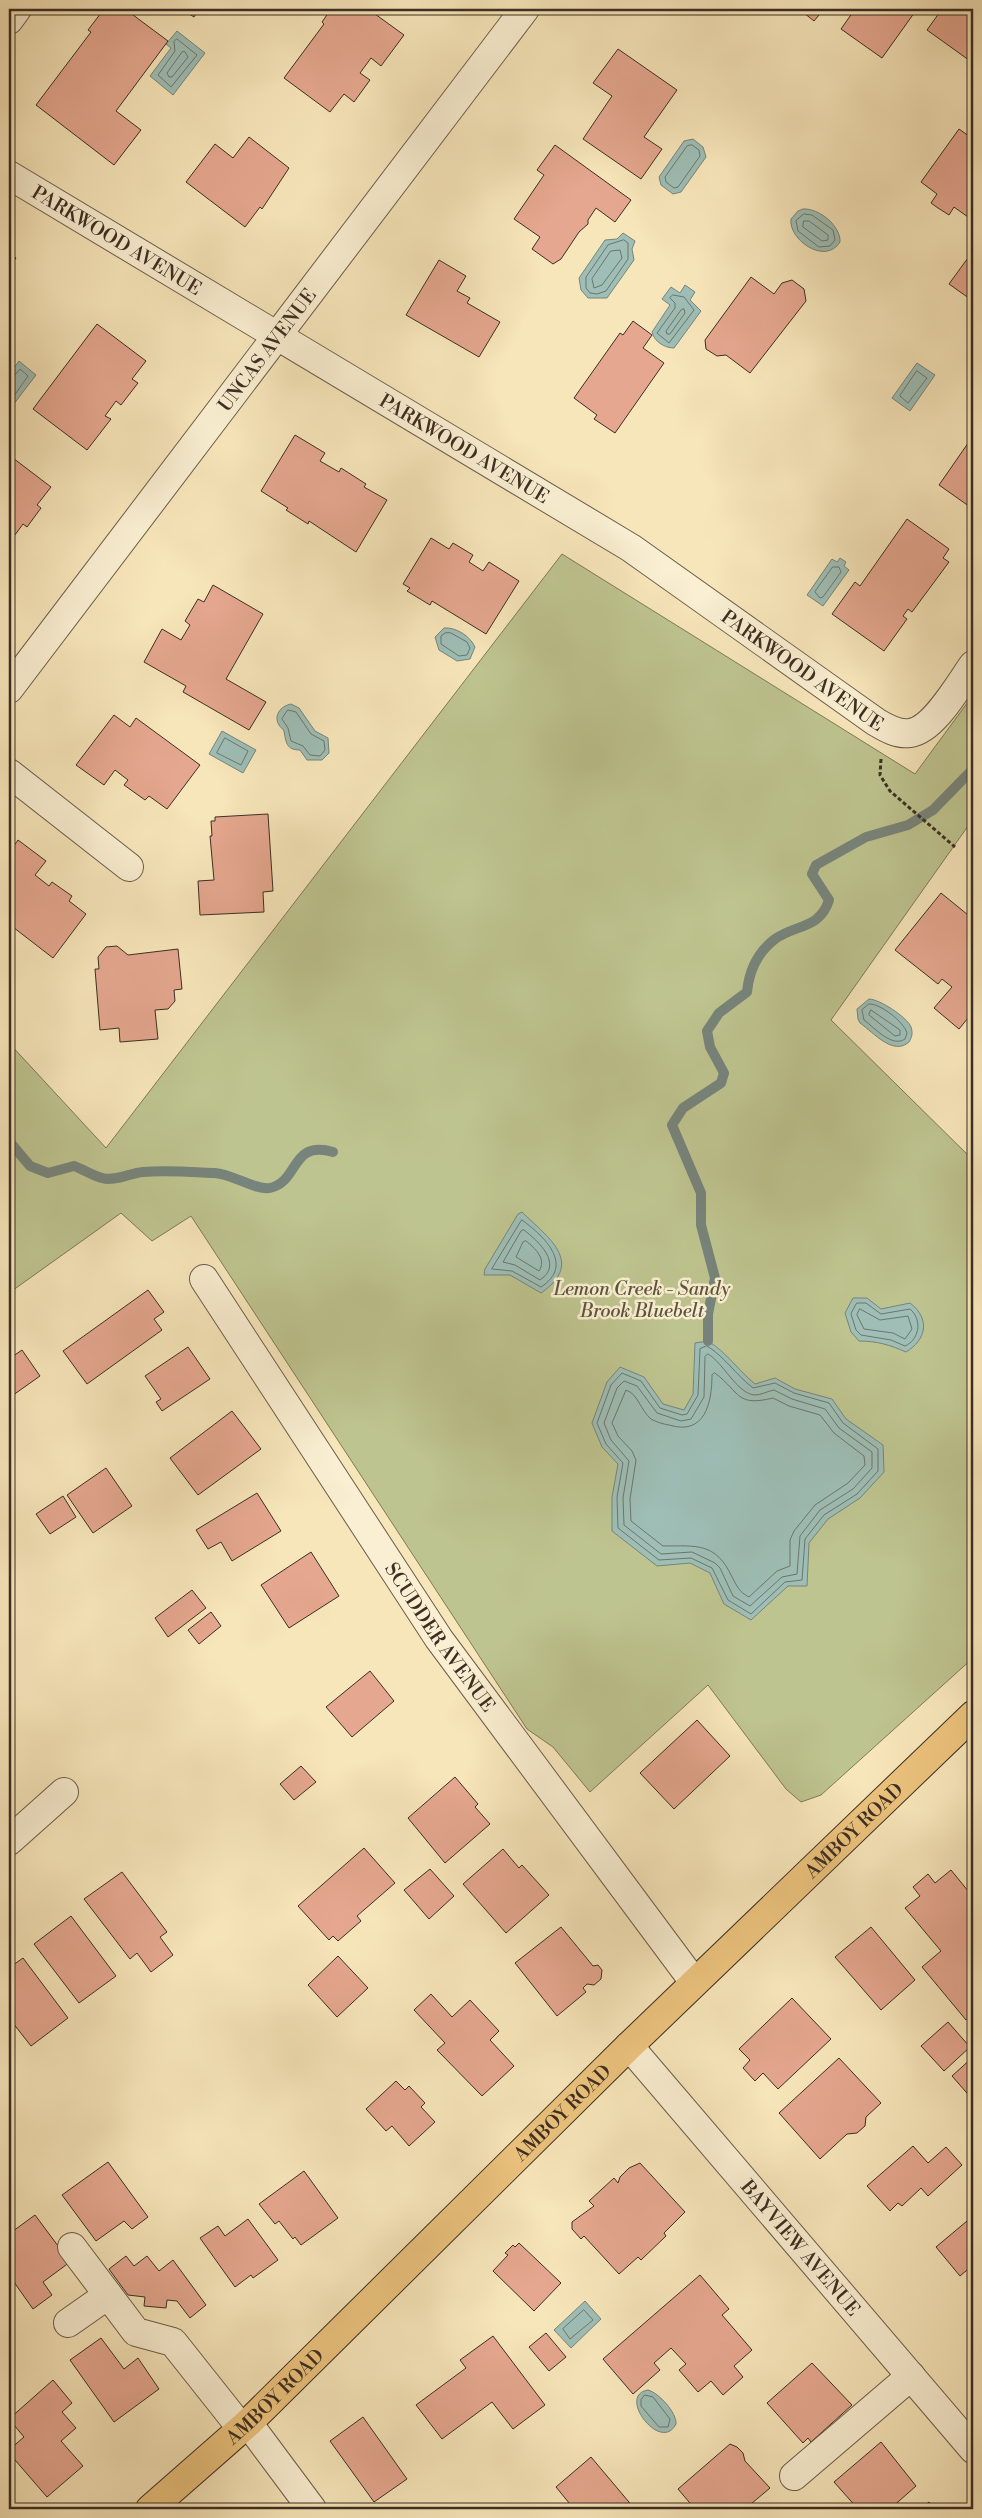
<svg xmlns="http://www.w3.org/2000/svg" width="982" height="2518" font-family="'Libre Bodoni',serif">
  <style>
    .green { fill: #bec48f; stroke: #7d7959 }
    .water { fill: #9ebeb6; stroke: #77847b }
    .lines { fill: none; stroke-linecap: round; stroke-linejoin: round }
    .shore { stroke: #6d766c; stroke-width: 1 }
    .stream { stroke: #77847b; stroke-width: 10 }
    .building { fill: #e5a78f; stroke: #3c2e23 }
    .minor-casing { stroke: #6b5c49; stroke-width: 30 }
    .major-casing { stroke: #3c2e23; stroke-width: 30 }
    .path { stroke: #3c2e23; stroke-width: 3; stroke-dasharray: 4 2.5; stroke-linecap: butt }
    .minor { stroke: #faefd2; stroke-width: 28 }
    .major { stroke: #ecc37d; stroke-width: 28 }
    .labels { text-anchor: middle; stroke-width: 5; stroke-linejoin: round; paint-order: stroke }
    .street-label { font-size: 19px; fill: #3c2e23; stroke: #faefd2 }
    .park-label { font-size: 19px; font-style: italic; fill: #5c543e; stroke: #faefd2 }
  </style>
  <rect width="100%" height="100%" fill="#f7e6ba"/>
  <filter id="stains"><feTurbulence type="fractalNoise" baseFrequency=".004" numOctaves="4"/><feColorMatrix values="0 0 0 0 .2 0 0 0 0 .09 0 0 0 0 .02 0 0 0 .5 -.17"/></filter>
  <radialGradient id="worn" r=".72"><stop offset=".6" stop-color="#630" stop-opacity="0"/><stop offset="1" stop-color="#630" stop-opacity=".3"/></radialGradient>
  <path class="green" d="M 562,554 L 915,774 L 973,695 L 973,819 L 831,1020 L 973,1160 L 973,1658 L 821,1795 L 801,1802 L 786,1789 L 708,1685 L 590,1792 L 553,1747 L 527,1729 L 191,1216 L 152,1241 L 121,1213 L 9,1293 L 9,1043 L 106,1148 Z"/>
  <path class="water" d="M 177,31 L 205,53 L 173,95 L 150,76 L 171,48 L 166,44 Z
    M 693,139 L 703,147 L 706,157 L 681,192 L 673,194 L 661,185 L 659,177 L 684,141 Z
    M 803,209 C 819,208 841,226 840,242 C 825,266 788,239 791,219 L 798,211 Z
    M 623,233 L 635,241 L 632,249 L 634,260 L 607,298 L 588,298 L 581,290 L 579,278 L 605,240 L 617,239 Z
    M 685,285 L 695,292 L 690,300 L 701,311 L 674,348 C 664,348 654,341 652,332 L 670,305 L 662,299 L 671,287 L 680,293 Z
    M 19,361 L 36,375 L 10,409 L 9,375 Z
    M 917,363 L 935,375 L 910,411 L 892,398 Z
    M 840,558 L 846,562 L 844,566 L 849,570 L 823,606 L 807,595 L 832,559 L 837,562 Z
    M 444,628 C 456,627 470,636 475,647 L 470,659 L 457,661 L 439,650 L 435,637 Z
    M 291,704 L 299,708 L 315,731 L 328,738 L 329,753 L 322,760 L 307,760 L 300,750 C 286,750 286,742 284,731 C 283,729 280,727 279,725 C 273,715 281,706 291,704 Z
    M 222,731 L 256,750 L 243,773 L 209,754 Z
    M 869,999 C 879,999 907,1017 911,1027 C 913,1033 912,1037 909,1042 C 893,1056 874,1033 860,1023 L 858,1019 L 857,1009 Z
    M 522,1212 C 547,1237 586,1262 541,1293 L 510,1275 L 484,1275 L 485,1269 L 518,1214 Z
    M 853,1298 L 867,1298 L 881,1309 L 910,1303 C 931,1319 926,1340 906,1352 C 890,1345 877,1341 859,1341 L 851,1332 L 845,1313 Z
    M 708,1341 C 726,1352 738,1370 755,1384 L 775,1378 L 795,1389 L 832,1399 L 846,1419 L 883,1445 L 884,1472 L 860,1498 L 828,1519 L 809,1543 L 807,1586 L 788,1586 L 751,1620 L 724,1604 L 710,1573 L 690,1563 L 657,1566 L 612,1531 L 612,1497 L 618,1464 L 602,1447 L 592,1423 L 607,1382 L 620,1367 L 644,1377 L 663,1404 L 684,1410 L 693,1394 L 695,1343 Z
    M 585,2301 L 601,2319 L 571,2348 L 554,2330 Z
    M 648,2390 C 659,2393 677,2413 676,2424 C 661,2454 616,2395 648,2390 Z"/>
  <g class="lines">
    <path class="shore" d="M 177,39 L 197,55 L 171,87 L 158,75 L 175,51 L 174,42 Z
      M 185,52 L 188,57 L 172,77 L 169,77 L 167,73 L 182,52 Z
      M 692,145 L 699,150 L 700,156 L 678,187 L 674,188 L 666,182 L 665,177 L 687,146 Z
      M 804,214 L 812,215 L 833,230 L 835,240 L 830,246 L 819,247 L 798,231 L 796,221 Z
      M 804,221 L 809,221 L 828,235 L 828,240 L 822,241 L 803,227 Z
      M 624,240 L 628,243 L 628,259 L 606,291 L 597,294 L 590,293 L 586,288 L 586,277 L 608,245 Z
      M 611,251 L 620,250 L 622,258 L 602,285 L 594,288 L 592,279 Z
      M 673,295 L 684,297 L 694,310 L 669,343 L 657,333 L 675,308 L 675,303 L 670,298 Z
      M 684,309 L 685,313 L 670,334 L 667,334 L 666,331 L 681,310 Z
      M 917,371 L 927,378 L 908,403 L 900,396 Z
      M 9,377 L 14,376 L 20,369 L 28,376 L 9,403
      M 833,567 L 839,567 L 841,572 L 823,597 L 820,598 L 815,592 Z
      M 451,633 L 467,642 L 470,648 L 467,655 L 459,656 L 441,644 L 441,636 L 445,633 Z
      M 288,710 L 296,712 L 311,734 L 324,741 L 325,750 L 320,756 L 310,755 L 303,746 L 291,741 L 288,728 L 282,719 Z
      M 225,738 L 248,751 L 241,765 L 217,753 Z
      M 869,1004 C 880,1003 904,1022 907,1033 L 905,1039 C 892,1048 875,1028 864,1020 L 862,1010 Z
      M 871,1010 L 900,1030 L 900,1035 L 895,1036 L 869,1015 Z
      M 522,1220 C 544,1236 575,1265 541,1287 L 512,1271 L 492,1269 Z
      M 524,1230 C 538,1241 564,1264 540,1280 L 515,1265 L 503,1262 L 521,1231 Z
      M 526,1241 C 535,1248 547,1259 539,1271 L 516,1257 L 523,1242 Z
      M 857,1303 L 866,1303 L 881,1314 L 910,1309 C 923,1320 919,1340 905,1346 L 891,1340 L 861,1335 L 856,1330 L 851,1314 Z
      M 860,1309 L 880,1320 L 908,1316 L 912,1329 L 905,1339 L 893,1333 L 864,1329 L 857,1315 Z
      M 707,1346 C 724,1356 736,1375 753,1388 L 775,1383 L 794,1393 L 829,1403 L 843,1423 L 878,1449 L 878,1471 L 857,1494 L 824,1515 L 805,1539 L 802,1580 L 785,1582 L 751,1614 L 728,1600 L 712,1568 L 691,1558 L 659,1560 L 618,1528 L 617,1497 L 623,1463 L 606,1444 L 597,1423 L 611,1385 L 622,1373 L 641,1381 L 660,1408 L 682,1415 L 687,1414 L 698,1395 L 700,1349 Z
      M 708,1354 C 723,1362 737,1394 755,1395 C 761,1395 768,1391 774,1390 L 792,1399 L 825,1409 L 839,1428 L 872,1452 L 872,1468 L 853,1489 L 820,1510 L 800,1536 L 797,1574 L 782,1577 L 750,1606 L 733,1596 L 720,1568 L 715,1563 L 692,1552 L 661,1554 L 624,1525 L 623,1498 L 629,1461 L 611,1440 L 604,1423 L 617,1388 L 624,1381 L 637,1386 L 657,1413 L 681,1421 L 691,1419 L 704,1397 L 705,1357 Z
      M 715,1373 C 741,1393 736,1407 773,1398 L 789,1406 L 820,1415 L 834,1433 L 864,1456 L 865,1465 L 848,1483 L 815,1505 L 794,1531 L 790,1540 L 790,1566 L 777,1571 L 749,1597 C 739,1592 737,1586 732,1577 C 716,1542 696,1546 663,1546 L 631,1521 L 630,1499 L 636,1460 L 632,1451 L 618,1436 L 612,1423 L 626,1390 C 638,1394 641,1411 651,1419 C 656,1422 663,1424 669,1425 C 705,1436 712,1403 712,1375 Z
      M 584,2310 L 593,2320 L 570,2339 L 563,2329 Z
      M 645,2395 L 653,2397 L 670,2419 L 668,2427 L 659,2427 L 641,2406 L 641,2400 Z"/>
    <path class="stream" d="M 9,1141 L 30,1166 L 48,1173 L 74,1166 C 83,1169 93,1176 102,1178 C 114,1182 130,1173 143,1172 C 166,1170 192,1172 215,1173 C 232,1174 257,1191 270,1188 C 300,1181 290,1140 333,1152
      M 708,1341 L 708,1314 L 715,1278 L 701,1225 L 701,1193 L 672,1125 L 683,1108 L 721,1083 L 724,1073 L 710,1047 L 707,1031 L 719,1013 L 747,992 C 749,971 758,952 775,939 C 796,924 820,929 829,900 L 812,874 L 816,865 L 866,837 L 908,825 L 933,810 L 973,769"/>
  </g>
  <path class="building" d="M 104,9 L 125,9 L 168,41 L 116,111 L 141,130 L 114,165 L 36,105 L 91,32 L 88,30 Z
    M 181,9 L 199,9 L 194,17 Z
    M 331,9 L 378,9 L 375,14 L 404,35 L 381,66 L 371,58 L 360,73 L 370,80 L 354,102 L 344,94 L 330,112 L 284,78 L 324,24 L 322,22 Z
    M 799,9 L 824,9 L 814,21 Z
    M 855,9 L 917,9 L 882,58 L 841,29 Z
    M 942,9 L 973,9 L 973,63 L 927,30 Z
    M 618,49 L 677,90 L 644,137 L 662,149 L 641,179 L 583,139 L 612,96 L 593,83 Z
    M 959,129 L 973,139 L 973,210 L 968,217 L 954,207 L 949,215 L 938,208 L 931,203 L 937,194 L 921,182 Z
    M 249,137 L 289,168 L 262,209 L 260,207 L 245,227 L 186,182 L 215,144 L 233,158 Z
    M 555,145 L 631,200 L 615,222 L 596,208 L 588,220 L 588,224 L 579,232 L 561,259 L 553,264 L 532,249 L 540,237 L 514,219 L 544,175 L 537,170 Z
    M 973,251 L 973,301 L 949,284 Z
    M 9,252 L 16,258 L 9,268 Z
    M 439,260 L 466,276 L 457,291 L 470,298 L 467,303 L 500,322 L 479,357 L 406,315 Z
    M 751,277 L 774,294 L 782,283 L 792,280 L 804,289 L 806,301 L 750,373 L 726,355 L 717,356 L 706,349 L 705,340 Z
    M 633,321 L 652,335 L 643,348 L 664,363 L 615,433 L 594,419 L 597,415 L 574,398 L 620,333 L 623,335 Z
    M 97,324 L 146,361 L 132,379 L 138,383 L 121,405 L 116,401 L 105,416 L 111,419 L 87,450 L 33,409 Z
    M 295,435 L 325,453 L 320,461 L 339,472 L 341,468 L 366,484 L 364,487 L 387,500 L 356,552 L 309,521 L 308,524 L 286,510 L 288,508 L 261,491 Z
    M 973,436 L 973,509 L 939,485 Z
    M 9,455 L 51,487 L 37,505 L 41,508 L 27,527 L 23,524 L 9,543 Z
    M 907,519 L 949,549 L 943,558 L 949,562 L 912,612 L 908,609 L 903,616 L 907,619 L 884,651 L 832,614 L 855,582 L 860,586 Z
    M 431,538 L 449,549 L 453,543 L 473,555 L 469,562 L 483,571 L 489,562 L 519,581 L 486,634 L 432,601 L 430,605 L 407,591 L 410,588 L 403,584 Z
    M 213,585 L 263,614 L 226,679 L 266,702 L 249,730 L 183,692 L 186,686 L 144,662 L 162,629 L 181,640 L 190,625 L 185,621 L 198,599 L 204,602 Z
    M 114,715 L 130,727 L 136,718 L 200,765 L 167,809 L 149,796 L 145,800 L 124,785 L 128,780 L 115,770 L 104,785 L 76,765 Z
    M 268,814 L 273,891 L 263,892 L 264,912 L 200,915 L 198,881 L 214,880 L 210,836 L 212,836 L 211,821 L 215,821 L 215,817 Z
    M 18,840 L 46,861 L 35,875 L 49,886 L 52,882 L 72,896 L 69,901 L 86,914 L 53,958 L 9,924 L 9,853 Z
    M 941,893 L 973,919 L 973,1012 L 959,1029 L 934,1008 L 952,987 L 942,979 L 938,984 L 895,950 Z
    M 117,946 L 128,955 L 178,949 L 182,989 L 174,990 L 175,1001 L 168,1009 L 155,1010 L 158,1039 L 120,1042 L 119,1028 L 100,1030 L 95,969 L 99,969 L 98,957 L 106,947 Z
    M 148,1290 L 164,1312 L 154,1319 L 162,1330 L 87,1384 L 63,1351 Z
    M 188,1347 L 210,1379 L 162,1411 L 156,1402 L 161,1399 L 145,1376 Z
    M 22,1350 L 40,1376 L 9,1398 L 9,1359 Z
    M 232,1411 L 261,1449 L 198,1495 L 170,1458 Z
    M 106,1468 L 132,1506 L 93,1533 L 67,1495 Z
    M 257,1493 L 281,1531 L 232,1561 L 221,1542 L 208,1549 L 196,1530 Z
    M 63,1496 L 76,1517 L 50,1534 L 36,1514 Z
    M 311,1552 L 339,1596 L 289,1628 L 261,1585 Z
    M 192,1590 L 206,1608 L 168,1637 L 155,1618 Z
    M 211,1612 L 221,1626 L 199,1644 L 188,1630 Z
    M 370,1671 L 394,1701 L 352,1737 L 326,1707 Z
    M 697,1720 L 730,1756 L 674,1809 L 640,1773 Z
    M 301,1766 L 316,1782 L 294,1800 L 280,1784 Z
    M 455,1777 L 478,1804 L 475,1807 L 490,1824 L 445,1863 L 408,1818 Z
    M 364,1848 L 395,1883 L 357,1916 L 361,1921 L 338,1941 L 333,1936 L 329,1940 L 298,1906 Z
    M 503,1849 L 519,1868 L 522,1865 L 549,1895 L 506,1933 L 463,1884 Z
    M 430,1869 L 454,1896 L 429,1919 L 404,1890 Z
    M 951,1870 L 973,1897 L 973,2014 L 966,2020 L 922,1967 L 941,1951 L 905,1908 L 920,1896 L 913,1887 L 928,1874 L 935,1883 Z
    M 122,1872 L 167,1932 L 160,1937 L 173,1955 L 151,1972 L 137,1953 L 130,1959 L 84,1899 Z
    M 71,1916 L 116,1976 L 79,2003 L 34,1944 Z
    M 561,1927 L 593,1966 L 598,1965 L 602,1970 L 601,1979 L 594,1985 L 587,1984 L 583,1988 L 586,1992 L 557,2016 L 515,1963 Z
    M 871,1927 L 915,1980 L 881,2010 L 835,1957 Z
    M 338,1956 L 368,1988 L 337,2017 L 308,1985 Z
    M 23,1958 L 68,2018 L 31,2046 L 9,2018 L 9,1968 Z
    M 431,1994 L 452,2017 L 470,2000 L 499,2031 L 490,2040 L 514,2066 L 482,2096 L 437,2050 L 445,2043 L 414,2010 Z
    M 792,1998 L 831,2039 L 778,2089 L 763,2073 L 755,2081 L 743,2068 L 750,2060 L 739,2049 Z
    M 948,2022 L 970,2047 L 944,2071 L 921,2046 Z
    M 973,2057 L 973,2100 L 952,2076 Z
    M 839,2058 L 881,2103 L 866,2117 L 865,2126 L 857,2133 L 847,2134 L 820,2159 L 779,2113 Z
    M 396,2081 L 405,2090 L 409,2086 L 425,2103 L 421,2107 L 435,2122 L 409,2146 L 392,2126 L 386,2131 L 366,2109 Z
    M 913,2146 L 928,2163 L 946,2147 L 962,2165 L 928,2196 L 921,2188 L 902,2206 L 898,2203 L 890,2211 L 867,2186 Z
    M 108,2162 L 148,2217 L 132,2229 L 124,2221 L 96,2241 L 62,2195 Z
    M 640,2163 L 685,2212 L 664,2233 L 666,2236 L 641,2260 L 638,2257 L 619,2274 L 584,2236 L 581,2239 L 572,2229 L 572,2222 L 594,2206 L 589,2201 L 614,2178 L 618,2183 L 620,2177 L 629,2168 Z
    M 304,2171 L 338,2218 L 301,2245 L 295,2237 L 293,2239 L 279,2221 L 275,2224 L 259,2204 Z
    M 35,2215 L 70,2262 L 43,2282 L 52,2295 L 33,2309 L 9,2275 L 9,2234 Z
    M 973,2216 L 973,2265 L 960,2276 L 936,2247 Z
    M 248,2219 L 278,2260 L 253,2278 L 251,2275 L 235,2287 L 200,2238 L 218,2226 L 225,2236 Z
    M 519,2243 L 561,2283 L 534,2311 L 493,2271 L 508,2255 L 505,2253 L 513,2245 L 515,2247 Z
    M 126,2256 L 134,2266 L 147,2256 L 159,2271 L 173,2260 L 206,2305 L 190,2318 L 177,2301 L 167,2300 L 166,2308 L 144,2306 L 145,2297 L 128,2295 L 109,2269 Z
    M 700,2275 L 729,2309 L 722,2315 L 752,2350 L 734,2366 L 743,2377 L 723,2395 L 711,2381 L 698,2392 L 679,2370 L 686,2364 L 671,2348 L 654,2363 L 660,2370 L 633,2394 L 603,2359 Z
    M 546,2333 L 566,2357 L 549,2371 L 529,2347 Z
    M 493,2336 L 545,2405 L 513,2429 L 492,2402 L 442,2439 L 416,2405 L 466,2368 L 460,2360 Z
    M 101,2338 L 124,2369 L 138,2358 L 159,2389 L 114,2422 L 70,2360 Z
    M 812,2363 L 852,2405 L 811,2442 L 808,2438 L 803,2443 L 767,2403 Z
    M 53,2380 L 72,2403 L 62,2412 L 76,2428 L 61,2441 L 83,2466 L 47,2497 L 9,2453 L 9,2450 L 24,2437 L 9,2419 Z
    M 363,2417 L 407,2479 L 374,2502 L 330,2441 Z
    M 881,2442 L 916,2486 L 890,2509 L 858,2509 L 834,2482 Z
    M 730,2444 L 737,2447 L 743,2453 L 745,2461 L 770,2488 L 745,2509 L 695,2509 L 678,2489 Z
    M 591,2457 L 634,2508 L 633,2509 L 574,2509 L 556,2487 Z
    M 929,2502 L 934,2509 L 920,2509 Z"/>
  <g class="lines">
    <g class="minor-casing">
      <g id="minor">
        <path d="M 9,20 L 17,9"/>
        <path id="s1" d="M 9,175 L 631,548 L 876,722 C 886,728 898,735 910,733 C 934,730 960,683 973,665"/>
        <path id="s2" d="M 9,689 L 525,9"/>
        <path d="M 9,773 L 129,867"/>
        <path id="s3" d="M 204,1279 L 439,1639 L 694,1982"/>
        <path d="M 9,1841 L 64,1792"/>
        <path id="s4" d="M 629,2046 L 973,2449"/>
        <path d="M 72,2247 L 136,2332 L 173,2342 L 242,2429"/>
        <path d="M 68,2323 L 108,2295"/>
        <path d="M 248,2423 L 312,2509"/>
        <path d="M 794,2476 L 911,2376"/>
      </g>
    </g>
    <g class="major-casing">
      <g id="major">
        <path id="s5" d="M 150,2509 L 248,2423 L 629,2046 L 973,1715"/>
      </g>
    </g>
    <path class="path" d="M 881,759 L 880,775 L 890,791 L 955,847"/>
    <use href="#minor" class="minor"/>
    <use href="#major" class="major"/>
  </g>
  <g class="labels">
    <g class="street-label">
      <text dy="7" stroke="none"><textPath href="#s1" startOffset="126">PARKWOOD AVENUE</textPath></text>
      <text dy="7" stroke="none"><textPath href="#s2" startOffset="426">UNCAS AVENUE</textPath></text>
      <text dy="7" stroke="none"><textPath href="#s1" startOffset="531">PARKWOOD AVENUE</textPath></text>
      <text dy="7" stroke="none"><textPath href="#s1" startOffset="936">PARKWOOD AVENUE</textPath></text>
      <text dy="7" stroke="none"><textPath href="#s3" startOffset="429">SCUDDER AVENUE</textPath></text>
      <text dy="7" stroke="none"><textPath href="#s5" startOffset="978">AMBOY ROAD</textPath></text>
      <text dy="7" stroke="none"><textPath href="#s5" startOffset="572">AMBOY ROAD</textPath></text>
      <text dy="7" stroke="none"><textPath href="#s4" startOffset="265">BAYVIEW AVENUE</textPath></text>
      <text dy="7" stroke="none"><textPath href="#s5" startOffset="168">AMBOY ROAD</textPath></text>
    </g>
    <g class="park-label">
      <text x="642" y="1295">Lemon Creek - Sandy<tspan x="642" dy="22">Brook Bluebelt</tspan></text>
    </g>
  </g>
  <rect width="982" height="2518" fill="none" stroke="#f7e6ba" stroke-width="30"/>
  <rect x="10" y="10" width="962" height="2498" fill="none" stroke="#3c2e23" stroke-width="2.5"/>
  <rect x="15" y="15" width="952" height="2488" fill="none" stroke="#3c2e23"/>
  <rect width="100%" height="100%" filter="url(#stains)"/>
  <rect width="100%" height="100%" fill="url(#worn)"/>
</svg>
